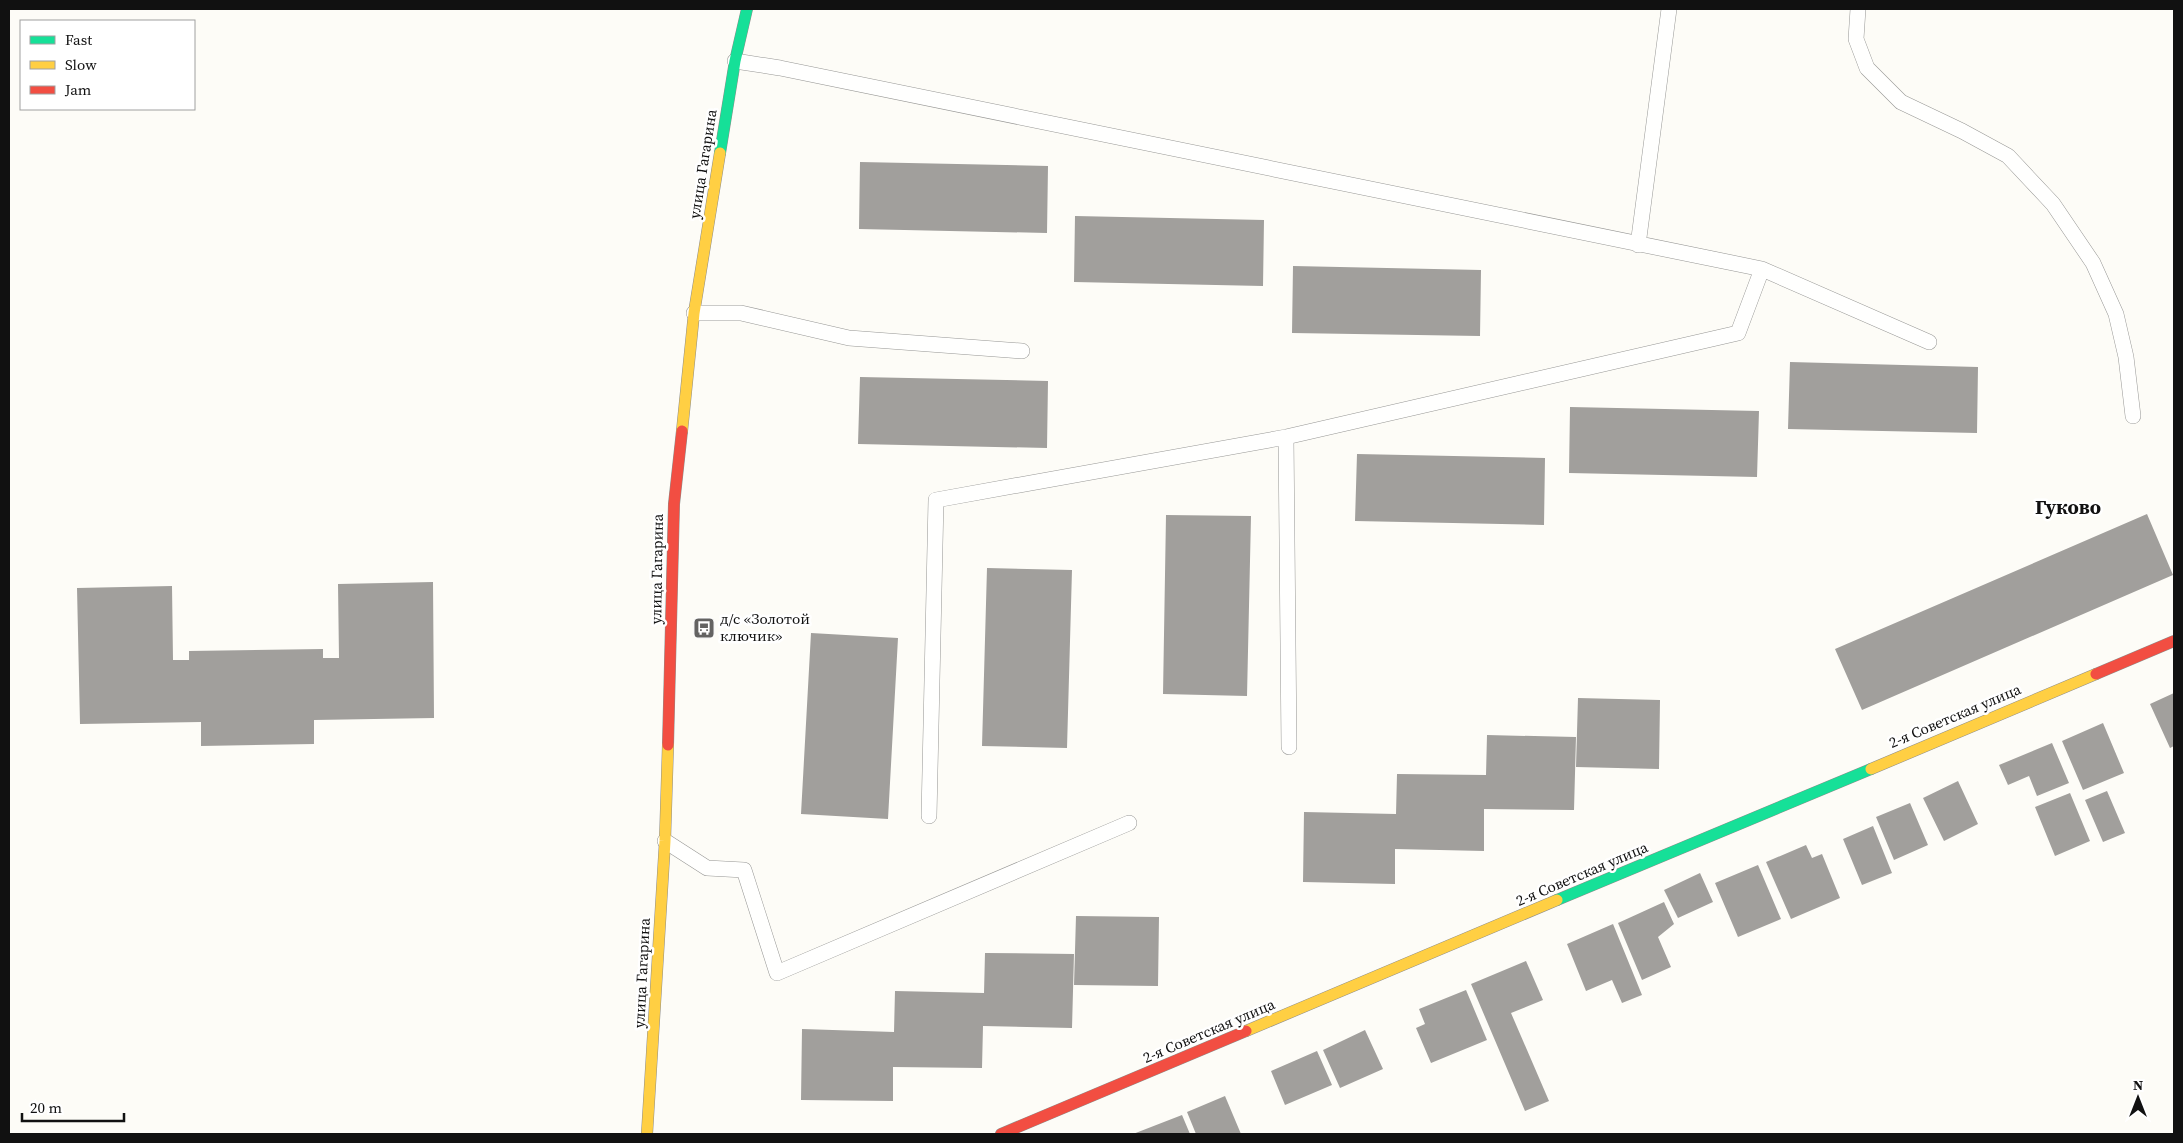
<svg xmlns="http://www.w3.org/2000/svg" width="2183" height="1143" font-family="'Source Serif 4',serif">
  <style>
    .building { fill: #a19f9c }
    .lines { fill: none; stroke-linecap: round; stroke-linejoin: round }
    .lane-casing { stroke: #979795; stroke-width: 16 }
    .fast-casing { stroke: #8e8d8b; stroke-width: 12 }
    .slow-casing { stroke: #8e8d8b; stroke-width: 12 }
    .jam-casing { stroke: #8e8d8b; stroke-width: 12 }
    .lane { stroke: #fffffe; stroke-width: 15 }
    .fast { stroke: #16e098; stroke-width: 11 }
    .slow { stroke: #ffcf43; stroke-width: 11 }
    .jam { stroke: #f24e42; stroke-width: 11 }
    .labels { text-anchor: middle; stroke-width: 5; stroke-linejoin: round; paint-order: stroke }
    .street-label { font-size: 15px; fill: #111; stroke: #fff }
    .poi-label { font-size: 15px; fill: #111; stroke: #fff; text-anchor: start }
    .district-label { font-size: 20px; font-weight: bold; fill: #111; stroke: #fff }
  </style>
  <rect width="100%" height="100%" fill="#fdfcf7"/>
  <path class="building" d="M 860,162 L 1048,166 L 1047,233 L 859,229 Z
    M 1075,216 L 1264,220 L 1263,286 L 1074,282 Z
    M 1293,266 L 1481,270 L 1480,336 L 1292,333 Z
    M 1790,362 L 1978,367 L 1977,433 L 1788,429 Z
    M 860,377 L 1048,381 L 1047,448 L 858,444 Z
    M 1570,407 L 1759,411 L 1757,477 L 1569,473 Z
    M 1357,454 L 1545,458 L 1544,525 L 1355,521 Z
    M 2147,514 L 2173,575 L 1862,710 L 1835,649 Z
    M 1166,515 L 1251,516 L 1247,696 L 1163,694 Z
    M 987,568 L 1072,570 L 1067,748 L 982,746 Z
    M 433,582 L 434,718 L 314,720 L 314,744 L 201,746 L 201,722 L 80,724 L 77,588 L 172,586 L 173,660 L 189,660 L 189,651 L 323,649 L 323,658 L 339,658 L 338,584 Z
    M 811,633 L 898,638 L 888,819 L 801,814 Z
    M 2174,693 L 2174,746 L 2170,748 L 2150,704 Z
    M 1578,698 L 1660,700 L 1659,769 L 1576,767 Z
    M 2103,723 L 2124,773 L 2083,790 L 2062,741 Z
    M 1487,735 L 1576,737 L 1574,810 L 1484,809 L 1484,851 L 1395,849 L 1395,884 L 1303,882 L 1304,812 L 1396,814 L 1397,774 L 1486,775 Z
    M 2052,743 L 2069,783 L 2037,796 L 2029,776 L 2008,785 L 1999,765 Z
    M 1958,781 L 1978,824 L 1944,841 L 1923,798 Z
    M 2107,791 L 2125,833 L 2103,842 L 2085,800 Z
    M 2070,793 L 2090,841 L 2055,856 L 2035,807 Z
    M 1910,803 L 1928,845 L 1894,860 L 1876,817 Z
    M 1873,826 L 1892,873 L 1862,885 L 1843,839 Z
    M 1806,845 L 1812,858 L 1822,854 L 1840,898 L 1791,919 L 1766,862 Z
    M 1758,865 L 1781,919 L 1738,937 L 1715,883 Z
    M 1700,873 L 1713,902 L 1678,918 L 1664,890 Z
    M 1664,902 L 1674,924 L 1658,937 L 1671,967 L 1642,980 L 1618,923 Z
    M 1076,916 L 1159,917 L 1158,986 L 1074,985 Z
    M 1613,924 L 1642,995 L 1622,1003 L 1612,980 L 1586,991 L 1567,944 Z
    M 985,953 L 1074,954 L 1072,1028 L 983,1026 L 982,1068 L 893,1067 L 893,1101 L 801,1100 L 802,1029 L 894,1032 L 895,991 L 984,993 Z
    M 1526,961 L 1543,1000 L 1511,1013 L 1549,1101 L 1525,1111 L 1471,984 Z
    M 1466,990 L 1487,1040 L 1431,1063 L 1416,1028 L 1425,1024 L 1419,1009 Z
    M 1365,1030 L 1383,1069 L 1340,1088 L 1323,1050 Z
    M 1317,1051 L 1332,1085 L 1285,1105 L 1271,1071 Z
    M 1225,1096 L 1241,1134 L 1196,1134 L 1187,1112 Z
    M 1182,1115 L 1190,1134 L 1133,1134 Z"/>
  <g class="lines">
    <g class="lane-casing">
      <path id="lane" d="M 1858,9 L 1856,39 L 1867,68 L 1901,102 L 1962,131 L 2008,156 L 2053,204 L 2093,263 L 2116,314 L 2126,357 L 2133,416
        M 735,61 L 780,68 L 1762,269 L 1738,333 L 1286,437 L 936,500 L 929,816
        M 1638,245 L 1669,9
        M 1762,269 L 1929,342
        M 694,313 L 741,313 L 849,338 L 1022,351
        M 1286,437 L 1289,747
        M 665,841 L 707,868 L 744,870 L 777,973 L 1129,823"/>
    </g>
    <g class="fast-casing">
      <path id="fast" d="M 720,153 L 735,61 L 747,9
        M 1557,900 L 1871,769"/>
    </g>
    <g class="slow-casing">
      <path id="slow" d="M 682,431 L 694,313 L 720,153
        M 1871,769 L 2096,674
        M 1246,1031 L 1557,900
        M 647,1134 L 665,841 L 668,745"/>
    </g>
    <g class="jam-casing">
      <path id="jam" d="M 2096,674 L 2174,641
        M 668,745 L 674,504 L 682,431
        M 1001,1134 L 1246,1031"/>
    </g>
    <use href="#lane" class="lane"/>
    <use href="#fast" class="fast"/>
    <use href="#slow" class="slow"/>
    <use href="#jam" class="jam"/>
  </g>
  <defs>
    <g id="bus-square" transform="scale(1.125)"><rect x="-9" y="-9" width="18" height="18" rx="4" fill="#646362" stroke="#fff"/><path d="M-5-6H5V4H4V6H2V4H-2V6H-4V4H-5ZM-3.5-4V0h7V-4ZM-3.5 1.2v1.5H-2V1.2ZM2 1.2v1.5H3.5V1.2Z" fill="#fff"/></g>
  </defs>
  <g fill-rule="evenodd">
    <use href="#bus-square" x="704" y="628"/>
  </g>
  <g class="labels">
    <g class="street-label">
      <text transform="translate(703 164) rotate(-81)" y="5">улица Гагарина</text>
      <text transform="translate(657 569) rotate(-89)" y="5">улица Гагарина</text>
      <text transform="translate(1955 716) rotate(-23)" y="5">2-я Советская улица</text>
      <text transform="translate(1582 874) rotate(-23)" y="5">2-я Советская улица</text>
      <text transform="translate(642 973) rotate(-87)" y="5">улица Гагарина</text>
      <text transform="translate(1209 1031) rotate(-23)" y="5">2-я Советская улица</text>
    </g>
    <g class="poi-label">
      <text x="720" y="624">д/с «Золотой<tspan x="720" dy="17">ключик»</tspan></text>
    </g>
    <g class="district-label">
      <text x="2068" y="514">Гуково</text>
    </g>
  </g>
  <rect width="2183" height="1143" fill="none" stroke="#111111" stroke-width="20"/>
  <rect x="20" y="20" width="175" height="90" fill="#ffffff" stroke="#a0a0a0"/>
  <rect x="30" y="36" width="25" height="8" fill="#16e098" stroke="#a0a0a0"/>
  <text x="65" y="45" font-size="15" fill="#111111">Fast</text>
  <rect x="30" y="61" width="25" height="8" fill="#ffcf43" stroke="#a0a0a0"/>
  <text x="65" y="70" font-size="15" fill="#111111">Slow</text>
  <rect x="30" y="86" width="25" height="8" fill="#f24e42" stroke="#a0a0a0"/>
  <text x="65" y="95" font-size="15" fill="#111111">Jam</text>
  <g transform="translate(2138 1098)" stroke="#ffffff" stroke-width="4" paint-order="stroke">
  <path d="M0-4L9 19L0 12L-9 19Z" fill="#111111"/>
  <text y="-8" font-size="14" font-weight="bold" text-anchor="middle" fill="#111111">N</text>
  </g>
  <path d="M22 1113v8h102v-8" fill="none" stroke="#111111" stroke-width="2.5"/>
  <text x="30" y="1113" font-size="15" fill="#111111" stroke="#ffffff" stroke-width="4" paint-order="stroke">20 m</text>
</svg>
